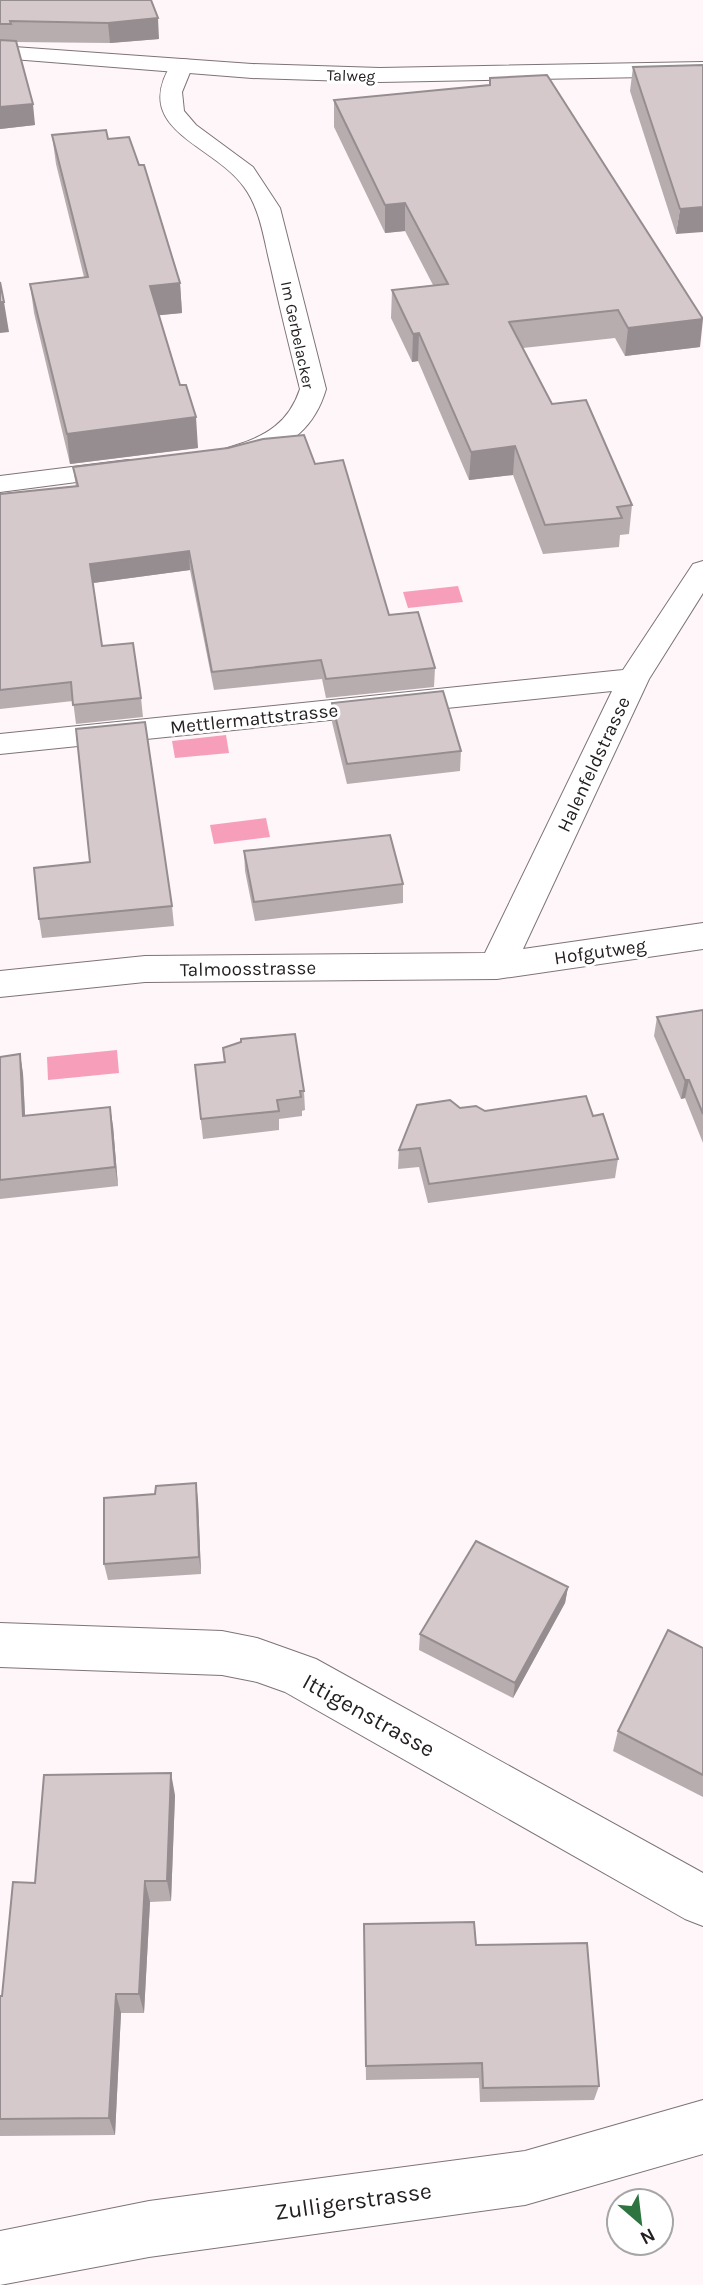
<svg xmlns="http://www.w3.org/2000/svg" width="703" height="2285" font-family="Karla,sans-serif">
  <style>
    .water { fill: #f79fba }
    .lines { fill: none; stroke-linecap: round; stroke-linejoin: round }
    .street-casing { stroke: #7e7376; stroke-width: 2 }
    .secondary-casing { stroke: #7e7376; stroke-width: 2 }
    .street { fill: #fff; fill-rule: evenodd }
    .secondary { fill: #fff; fill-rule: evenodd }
    .wall { fill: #b7adaf }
    .shaded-wall { fill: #958d8f }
    .building { fill: #d5c9cc; stroke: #958d8f; stroke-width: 2 }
    .labels { text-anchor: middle; stroke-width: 6; stroke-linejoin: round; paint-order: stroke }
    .far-street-label { font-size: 16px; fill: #242021; stroke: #fff }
    .street-label { font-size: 19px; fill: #242021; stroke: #fff }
    .near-street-label { font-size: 23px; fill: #242021; stroke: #fff }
  </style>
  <rect width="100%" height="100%" fill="#fef6f8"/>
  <path class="water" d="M 458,586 L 463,602 L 408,608 L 403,592 Z
    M 226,735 L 229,753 L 175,758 L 172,741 Z
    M 266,818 L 270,837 L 214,844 L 210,825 Z
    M 117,1050 L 119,1073 L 48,1080 L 47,1057 Z"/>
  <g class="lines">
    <g class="street-casing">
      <path id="street" d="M 182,59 L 190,60 L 193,65 L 182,92 L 184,111 L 196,125 L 253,167 L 280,208 L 326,389 C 315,427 290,447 252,458 C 240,462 231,465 219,462 L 215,456 C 220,449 226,449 234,446 C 267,436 289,422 300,389 C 290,349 280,309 271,268 C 264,241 261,210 244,187 C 213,143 127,130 174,60 Z
        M 128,460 L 138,462 L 142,468 L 138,474 L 0,492 L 0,476 Z
        M 703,561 L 703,593 L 649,679 L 523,949 L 703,923 L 703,949 L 497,979 L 145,982 L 0,997 L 0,971 L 145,956 L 485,953 L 612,691 L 0,754 L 0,734 L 623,670 L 693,564 Z
        M 0,1623 L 222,1631 L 257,1638 L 316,1659 L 703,1873 L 703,1926 L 685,1919 L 285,1692 L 257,1682 L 222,1675 L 0,1667 Z
        M 703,2100 L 703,2154 L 525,2205 L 149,2257 L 0,2285 L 0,2231 L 149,2201 L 525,2151 Z"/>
    </g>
    <g class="secondary-casing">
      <path id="secondary" d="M 0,46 L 252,64 L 380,68 L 703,62 L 703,76 L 380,82 L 252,78 L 0,58 Z"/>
    </g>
    <use href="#street" class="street"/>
    <use href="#secondary" class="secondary"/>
  </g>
  <path class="wall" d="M 0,0 L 151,0 L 159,39 L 110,43 L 16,42 L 35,125 L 0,129 Z
    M 703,65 L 676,234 L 630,91 L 633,67 Z
    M 334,100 L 700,347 L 625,356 L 615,338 L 523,348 L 552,404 L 632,505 L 629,534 L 620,535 L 619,547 L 543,554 L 513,475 L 469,480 L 418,361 L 412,362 L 391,318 L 392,290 L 433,285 L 405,231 L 385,233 L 334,127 Z
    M 52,135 L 108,139 L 180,283 L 182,313 L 159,315 L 198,448 L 70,464 L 34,313 L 30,284 L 84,277 L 56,164 Z
    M 315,464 L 389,615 L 435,668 L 434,687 L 326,698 L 322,679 L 214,690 L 190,570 L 93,583 L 102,646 L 141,698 L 143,717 L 76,724 L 73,701 L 0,709 L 0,494 L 76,487 L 73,467 Z
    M 332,703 L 461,751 L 460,771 L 347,784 L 332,722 Z
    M 244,851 L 403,884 L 403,903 L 255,921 L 245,871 Z
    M 172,906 L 174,926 L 42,938 L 39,919 Z
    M 703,1010 L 703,1143 L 685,1098 L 681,1099 L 654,1036 L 657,1017 Z
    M 223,1048 L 304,1091 L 305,1110 L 302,1111 L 302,1116 L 279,1119 L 279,1130 L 203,1139 L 195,1065 L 224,1062 Z
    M 20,1054 L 23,1074 L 25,1116 L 113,1126 L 118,1186 L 0,1199 L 0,1057 Z
    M 460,1108 L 485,1111 L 593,1116 L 618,1159 L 615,1178 L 428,1203 L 419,1167 L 398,1169 L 399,1150 Z
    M 198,1500 L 201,1574 L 108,1580 L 104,1564 Z
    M 568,1587 L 565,1603 L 513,1698 L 419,1650 L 420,1634 Z
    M 703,1648 L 703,1797 L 613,1751 L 618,1731 Z
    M 175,1795 L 171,1901 L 150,1902 L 144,2013 L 121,2013 L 115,2135 L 0,2136 L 0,1996 L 2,1996 L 35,1883 Z
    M 364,1940 L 476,1945 L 599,2086 L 594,2100 L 480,2102 L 479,2078 L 366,2080 Z"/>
  <path class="shaded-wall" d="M 158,18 L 159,39 L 110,43 L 108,23 Z
    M 33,104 L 35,125 L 0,129 L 0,107 Z
    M 405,203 L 405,231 L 385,233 L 385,205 Z
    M 703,207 L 703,232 L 676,234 L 680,209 Z
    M 180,283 L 182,313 L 152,316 L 150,286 Z
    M 0,302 L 4,302 L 9,332 L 0,333 Z
    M 703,319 L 700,347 L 625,356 L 628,328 Z
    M 419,333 L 418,361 L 412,362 L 413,334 Z
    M 196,417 L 198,448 L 70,464 L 67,434 Z
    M 515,446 L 513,475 L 469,480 L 471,452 Z
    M 189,551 L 190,570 L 93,583 L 90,564 Z
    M 20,1054 L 23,1074 L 26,1135 L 23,1116 Z
    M 685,1080 L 689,1080 L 685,1098 L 681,1099 Z
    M 110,1107 L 113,1126 L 118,1186 L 115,1167 Z
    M 196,1483 L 198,1500 L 201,1574 L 199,1557 Z
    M 568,1587 L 565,1603 L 513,1698 L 515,1683 Z
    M 171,1773 L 175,1795 L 171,1901 L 167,1881 Z
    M 145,1881 L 150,1902 L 144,2013 L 139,1994 Z
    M 116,1994 L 121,2013 L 115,2135 L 109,2118 Z"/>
  <path class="building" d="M 0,0 L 151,0 L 158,18 L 108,23 L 10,21 L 11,24 L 0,24 Z
    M 0,40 L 16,41 L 33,104 L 0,107 Z
    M 703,65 L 703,207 L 680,209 L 633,67 Z
    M 547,75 L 703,319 L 628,328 L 618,310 L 509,322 L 552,404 L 586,400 L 632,505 L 617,507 L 622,518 L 545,525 L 515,446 L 471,452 L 419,333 L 413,334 L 392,290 L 448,284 L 405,203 L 385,205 L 334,100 L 490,85 L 490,78 Z
    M 106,130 L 108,139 L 129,137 L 139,165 L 144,165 L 180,283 L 150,286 L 180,385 L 186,385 L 196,417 L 67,434 L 30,284 L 88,277 L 52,135 Z
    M 0,282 L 4,302 L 0,302 Z
    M 304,435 L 315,464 L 343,460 L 389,615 L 418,612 L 435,668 L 326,679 L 321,660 L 212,672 L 189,551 L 90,564 L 102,646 L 133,643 L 141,698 L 73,705 L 71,682 L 0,690 L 0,494 L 78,486 L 73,467 L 228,448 L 263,439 Z
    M 443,691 L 461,751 L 347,764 L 332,703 Z
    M 145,722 L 172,906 L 39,919 L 34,868 L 90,862 L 76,729 Z
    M 390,835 L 403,884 L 254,902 L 244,851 Z
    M 703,1010 L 703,1114 L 689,1080 L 685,1080 L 657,1017 Z
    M 295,1034 L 304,1091 L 300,1091 L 301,1097 L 277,1100 L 279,1111 L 201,1119 L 195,1065 L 225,1062 L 223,1048 L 241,1042 L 241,1039 Z
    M 20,1054 L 23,1116 L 110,1107 L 115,1167 L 0,1180 L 0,1057 Z
    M 586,1096 L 593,1116 L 603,1114 L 618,1159 L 429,1184 L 420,1148 L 399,1150 L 417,1105 L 450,1100 L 460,1108 L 476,1106 L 485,1111 Z
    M 196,1483 L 199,1557 L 104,1564 L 104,1498 L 155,1494 L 156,1486 Z
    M 476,1541 L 568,1587 L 515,1683 L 420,1634 Z
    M 668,1630 L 703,1648 L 703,1775 L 618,1731 Z
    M 171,1773 L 167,1881 L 145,1881 L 139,1994 L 116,1994 L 109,2118 L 0,2119 L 0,1996 L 2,1996 L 13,1882 L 35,1883 L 44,1775 Z
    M 474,1922 L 476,1945 L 587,1943 L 599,2086 L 483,2088 L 482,2063 L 366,2066 L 364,1924 Z"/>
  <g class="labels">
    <g class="far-street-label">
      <text transform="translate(351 75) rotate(2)" y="6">Talweg</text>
      <text transform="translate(298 335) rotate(78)" y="6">Im Gerbelacker</text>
    </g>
    <g class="street-label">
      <text transform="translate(254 718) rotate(-6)" y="7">Mettlermattstrasse</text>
      <text transform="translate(593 764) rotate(-65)" y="7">Halenfeldstrasse</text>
      <text transform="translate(600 951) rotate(-8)" y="7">Hofgutweg</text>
      <text transform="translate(248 968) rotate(-1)" y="7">Talmoosstrasse</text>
    </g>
    <g class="near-street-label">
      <text transform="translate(369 1715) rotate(29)" y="8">Ittigenstrasse</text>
      <text transform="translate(353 2201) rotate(-8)" y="8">Zulligerstrasse</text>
    </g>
  </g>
  <g transform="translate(640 2222) rotate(152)"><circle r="33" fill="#ffffff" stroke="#a7a6a6" stroke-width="2"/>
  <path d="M0-5L12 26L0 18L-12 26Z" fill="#2d7441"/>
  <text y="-10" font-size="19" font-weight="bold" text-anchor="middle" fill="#242021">N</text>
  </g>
</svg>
